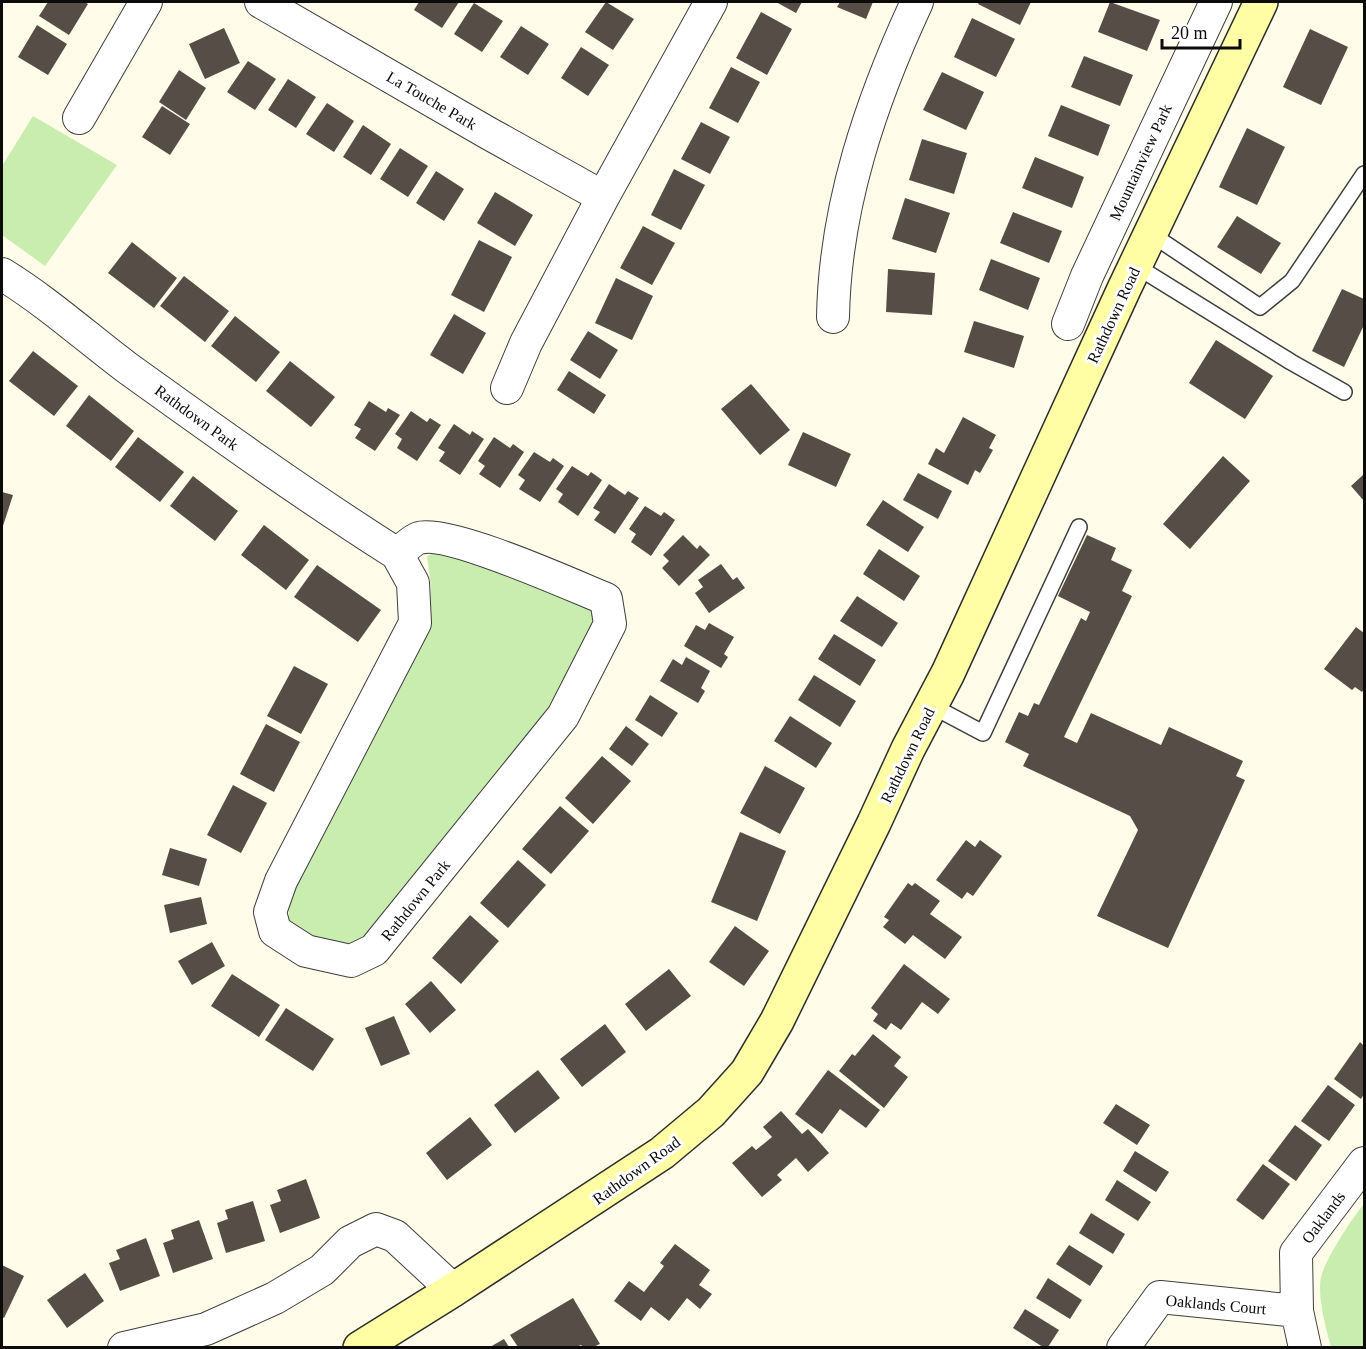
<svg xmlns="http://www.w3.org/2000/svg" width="1366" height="1349" font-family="'Times New Roman',serif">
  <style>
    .green { fill: #c9edaf }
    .building { fill: #554d46 }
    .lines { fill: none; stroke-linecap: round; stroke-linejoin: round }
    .lane-casing { stroke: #3e3e3e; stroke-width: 18 }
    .street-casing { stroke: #3e3e3e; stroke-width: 34 }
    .secondary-casing { stroke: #2d2d2d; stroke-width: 36 }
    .lane { stroke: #fff; stroke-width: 15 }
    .street { stroke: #fff; stroke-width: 32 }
    .secondary { stroke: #fffea4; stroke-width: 33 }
    .labels { text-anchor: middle; stroke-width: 6; stroke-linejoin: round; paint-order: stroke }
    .street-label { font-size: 16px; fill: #0b0b0b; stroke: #fff }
  </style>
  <rect width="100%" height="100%" fill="#fffde9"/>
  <path class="green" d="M 33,116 L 117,165 L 45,266 L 2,235 L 2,166 Z
    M 441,551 L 589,601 L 598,621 L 548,716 L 366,941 L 341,955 L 288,923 L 290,892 L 429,621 L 431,587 L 427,556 Z
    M 1364,1204 L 1364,1347 L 1331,1347 C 1326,1329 1317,1296 1321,1277 C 1325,1260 1352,1218 1364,1204 Z"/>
  <path class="building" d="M 48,2 L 85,2 L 88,4 L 69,35 L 39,16 Z
    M 419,2 L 459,2 L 442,28 L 414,10 Z
    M 606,2 L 634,19 L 613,50 L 585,32 Z
    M 776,2 L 802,2 L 796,13 Z
    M 840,2 L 873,2 L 866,19 L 837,7 Z
    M 979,2 L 1031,2 L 1020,25 L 978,4 Z
    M 1110,2 L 1160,20 L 1147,51 L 1098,32 Z
    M 474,3 L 503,21 L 482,52 L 454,34 Z
    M 761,12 L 792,29 L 767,75 L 736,58 Z
    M 972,18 L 1015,39 L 996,77 L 954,57 Z
    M 37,25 L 67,44 L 48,75 L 18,57 Z
    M 521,26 L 549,44 L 528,75 L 500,57 Z
    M 224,28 L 240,63 L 205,79 L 189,44 Z
    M 1310,29 L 1348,47 L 1321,105 L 1283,87 Z
    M 581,47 L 609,65 L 588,96 L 561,78 Z
    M 1084,56 L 1133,75 L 1120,106 L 1071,87 Z
    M 248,61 L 276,79 L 255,110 L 227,92 Z
    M 731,67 L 760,82 L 738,123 L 709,108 Z
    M 179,70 L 206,88 L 186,120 L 159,102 Z
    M 942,72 L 984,92 L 966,130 L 923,110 Z
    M 288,79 L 316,97 L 296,128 L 268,110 Z
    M 327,103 L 354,121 L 334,152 L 306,134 Z
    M 1061,105 L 1110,125 L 1098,156 L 1048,136 Z
    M 162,106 L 190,124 L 170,155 L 142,137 Z
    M 701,122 L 730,137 L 710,174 L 681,159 Z
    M 363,125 L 391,144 L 371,175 L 343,157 Z
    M 1247,128 L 1285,147 L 1257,205 L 1219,187 Z
    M 922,139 L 967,153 L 954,194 L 909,180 Z
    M 400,148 L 428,166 L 408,197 L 380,179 Z
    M 1035,157 L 1084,177 L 1072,208 L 1022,188 Z
    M 674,169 L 705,185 L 681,230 L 651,215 Z
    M 436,171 L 464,189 L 444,221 L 416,203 Z
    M 495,192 L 533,215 L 515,246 L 477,223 Z
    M 905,198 L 950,213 L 936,253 L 892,239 Z
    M 1013,212 L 1062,231 L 1049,263 L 1000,243 Z
    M 1237,216 L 1281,243 L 1261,274 L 1217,247 Z
    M 643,226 L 675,243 L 652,285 L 620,268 Z
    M 479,240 L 512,257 L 484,312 L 451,295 Z
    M 132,242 L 177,278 L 154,308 L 108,273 Z
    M 991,259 L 1040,278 L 1028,310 L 979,290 Z
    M 888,269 L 935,273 L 932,315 L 886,312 Z
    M 184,276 L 229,311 L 205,342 L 160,306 Z
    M 616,278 L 653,296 L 632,340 L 595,323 Z
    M 1342,289 L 1364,299 L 1364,325 L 1344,367 L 1312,351 Z
    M 454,314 L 486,333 L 463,374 L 430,355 Z
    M 235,316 L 280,352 L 256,382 L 211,346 Z
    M 974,321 L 1024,336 L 1014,368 L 964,352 Z
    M 588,331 L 618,350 L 600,379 L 570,360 Z
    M 1216,340 L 1273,376 L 1245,419 L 1189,383 Z
    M 33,351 L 78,386 L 54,416 L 9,381 Z
    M 290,361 L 335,397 L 311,427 L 266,391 Z
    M 569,371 L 606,395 L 594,414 L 557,390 Z
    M 751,384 L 790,430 L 760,455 L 721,409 Z
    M 89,395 L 134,431 L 111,461 L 66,426 Z
    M 369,401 L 386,412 L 388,408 L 400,415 L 375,451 L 355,438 L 361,429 L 354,425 Z
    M 411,411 L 427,422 L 430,418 L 441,425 L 417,461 L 397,448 L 402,439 L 395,434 Z
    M 963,417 L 996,435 L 989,448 L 993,450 L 980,473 L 975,470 L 968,485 L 928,464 L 936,448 L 944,453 Z
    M 454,424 L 470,435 L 472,431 L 484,439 L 460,475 L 439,461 L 445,452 L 438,448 Z
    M 803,432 L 851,454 L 836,487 L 788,465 Z
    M 138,437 L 184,472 L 160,502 L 115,467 Z
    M 494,437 L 510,448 L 513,444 L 524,452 L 500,488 L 479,474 L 485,466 L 478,461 Z
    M 534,452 L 550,462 L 553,458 L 564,466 L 540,502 L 519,489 L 525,480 L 518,475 Z
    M 1223,456 L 1250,481 L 1190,549 L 1163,524 Z
    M 572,466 L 588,476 L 591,472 L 602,480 L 578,516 L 558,502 L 563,494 L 556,489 Z
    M 918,473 L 952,491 L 938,519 L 903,500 Z
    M 1364,474 L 1364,501 L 1351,486 Z
    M 193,476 L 238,511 L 215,541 L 170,506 Z
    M 609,484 L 625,495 L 628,491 L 639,498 L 615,534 L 594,520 L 600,512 L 593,508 Z
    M 2,492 L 13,495 L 2,529 Z
    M 883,500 L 924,527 L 908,552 L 866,525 Z
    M 645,506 L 661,516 L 664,512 L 675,520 L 651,556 L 631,542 L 636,534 L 629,529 Z
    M 264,525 L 309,560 L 286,590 L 241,555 Z
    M 683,535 L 697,549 L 700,545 L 710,555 L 679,586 L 662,568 L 669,561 L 663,555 Z
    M 1087,535 L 1116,548 L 1111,560 L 1132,570 L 1122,591 L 1132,596 L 1064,737 L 1077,743 L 1091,713 L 1161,745 L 1169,727 L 1243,761 L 1236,776 L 1245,780 L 1168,948 L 1097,916 L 1138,830 L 1130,816 L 1023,766 L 1029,754 L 1005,742 L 1019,712 L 1028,716 L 1034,703 L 1039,705 L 1081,618 L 1086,621 L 1090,612 L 1058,596 Z
    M 879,549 L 920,576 L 904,601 L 863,574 Z
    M 721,564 L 733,580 L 737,577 L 745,588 L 709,613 L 695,593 L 703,587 L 698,580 Z
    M 317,565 L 381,610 L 358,642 L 294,597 Z
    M 857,596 L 898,623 L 882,647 L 840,621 Z
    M 709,623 L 734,637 L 724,654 L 728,657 L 721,668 L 684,646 L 696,625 L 705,630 Z
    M 1356,627 L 1364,633 L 1364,689 L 1362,692 L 1355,687 L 1352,690 L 1324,669 Z
    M 834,634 L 876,660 L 860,686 L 818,659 Z
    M 686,657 L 710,671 L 701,688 L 705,691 L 698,703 L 660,681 L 673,659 L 682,665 Z
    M 294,666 L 328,684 L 301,734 L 267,716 Z
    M 814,675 L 856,701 L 840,727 L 798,700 Z
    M 650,695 L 678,713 L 662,737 L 635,720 Z
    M 790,716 L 832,743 L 816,768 L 774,741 Z
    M 266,724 L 300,742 L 274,792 L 240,774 Z
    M 626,726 L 649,744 L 632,766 L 609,749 Z
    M 602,756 L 631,781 L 593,824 L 565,798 Z
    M 765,766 L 805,788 L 780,834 L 740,813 Z
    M 233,785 L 267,803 L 241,853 L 207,835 Z
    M 560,806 L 589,831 L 551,874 L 522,849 Z
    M 740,832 L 786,851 L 757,921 L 711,902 Z
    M 966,840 L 975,847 L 980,840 L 1002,856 L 973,896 L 967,892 L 962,899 L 936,880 Z
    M 170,848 L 207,859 L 199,886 L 162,875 Z
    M 518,860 L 546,885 L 508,928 L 480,903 Z
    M 908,883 L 912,886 L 915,883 L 940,901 L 930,914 L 962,937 L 945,959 L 913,935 L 905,944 L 883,927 L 889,920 L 884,917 Z
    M 201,897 L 207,924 L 170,933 L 164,905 Z
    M 470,915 L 499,941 L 461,984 L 432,958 Z
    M 735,926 L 769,951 L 744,986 L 709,962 Z
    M 212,942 L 225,966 L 192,985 L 178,961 Z
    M 904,964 L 950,999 L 938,1014 L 922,1002 L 901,1030 L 891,1023 L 886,1030 L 873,1021 L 878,1014 L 871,1008 Z
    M 669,969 L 691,996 L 646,1031 L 625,1004 Z
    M 232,974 L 280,1005 L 259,1037 L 211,1006 Z
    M 431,981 L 456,1010 L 430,1033 L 405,1004 Z
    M 286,1008 L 334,1039 L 313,1071 L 265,1040 Z
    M 394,1016 L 410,1054 L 381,1066 L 365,1028 Z
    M 605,1024 L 626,1052 L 582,1087 L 560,1059 Z
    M 873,1034 L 901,1057 L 894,1066 L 908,1077 L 884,1108 L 839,1071 L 852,1054 L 855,1056 Z
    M 1360,1042 L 1364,1046 L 1364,1094 L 1361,1099 L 1334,1079 Z
    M 538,1070 L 560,1098 L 515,1133 L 494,1105 Z
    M 828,1070 L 880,1110 L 866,1128 L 840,1109 L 822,1134 L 795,1114 Z
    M 1328,1085 L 1355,1105 L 1329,1141 L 1301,1121 Z
    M 1116,1104 L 1150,1125 L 1137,1145 L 1103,1123 Z
    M 781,1111 L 802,1134 L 808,1129 L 829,1153 L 808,1172 L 796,1158 L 777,1175 L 782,1180 L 762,1197 L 732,1163 L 752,1146 L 756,1150 L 772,1137 L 763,1127 Z
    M 470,1117 L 492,1145 L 447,1180 L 426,1153 Z
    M 1295,1125 L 1322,1145 L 1296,1181 L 1268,1161 Z
    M 1135,1151 L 1169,1172 L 1156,1192 L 1123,1171 Z
    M 1263,1164 L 1290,1184 L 1263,1220 L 1236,1200 Z
    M 306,1179 L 320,1218 L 280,1233 L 270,1205 L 281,1201 L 277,1190 Z
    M 1117,1180 L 1151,1202 L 1138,1221 L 1105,1200 Z
    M 253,1201 L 265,1241 L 226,1253 L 217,1223 L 228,1219 L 225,1210 Z
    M 1091,1213 L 1125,1234 L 1113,1254 L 1079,1233 Z
    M 199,1220 L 213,1259 L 173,1273 L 163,1243 L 174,1239 L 171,1230 Z
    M 146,1238 L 160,1276 L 120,1291 L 109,1263 L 120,1259 L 116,1250 Z
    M 675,1244 L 710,1270 L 699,1285 L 712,1294 L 700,1309 L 687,1298 L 669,1321 L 651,1307 L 641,1321 L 614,1301 L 629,1281 L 644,1292 L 664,1266 L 660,1263 Z
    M 1069,1245 L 1103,1266 L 1090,1286 L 1056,1264 Z
    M 2,1265 L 24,1276 L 4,1318 L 2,1317 Z
    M 85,1273 L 104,1301 L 67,1328 L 47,1300 Z
    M 1048,1278 L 1082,1300 L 1070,1319 L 1036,1298 Z
    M 573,1298 L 600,1344 L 593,1347 L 583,1347 L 581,1345 L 577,1347 L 518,1347 L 510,1335 Z
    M 1025,1309 L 1059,1330 L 1048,1347 L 1043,1347 L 1013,1328 Z
    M 504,1339 L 509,1347 L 490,1347 Z"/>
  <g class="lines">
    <g class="lane-casing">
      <path id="lane" d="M 1151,234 L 1260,307 L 1292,281 L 1364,174
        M 1136,266 L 1291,362 L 1344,392
        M 932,706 L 983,733 L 1079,527"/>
    </g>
    <g class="street-casing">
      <path id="street" d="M 261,2 L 488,133 L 603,197
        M 79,118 L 146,2
        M 2,274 C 46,301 85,336 126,367 C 215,431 304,495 397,554 C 403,550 412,540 419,538 C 448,529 574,586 606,599 L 610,624 L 563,716 L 374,950 L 351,961 L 306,951 L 275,931 L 270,912 L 281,881 L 415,623 L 413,583 L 397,554
        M 833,317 C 835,206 871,101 917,2
        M 1068,324 L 1087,276 L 1216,2
        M 507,388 L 526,343 L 603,197 L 711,2
        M 124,1348 L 206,1329 L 275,1298 L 322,1270 L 350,1242 L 376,1229 L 395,1236 L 453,1290
        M 1123,1348 L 1160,1297 L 1297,1311
        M 1305,1348 L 1297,1311 L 1296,1253 L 1364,1163"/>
    </g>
    <g class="secondary-casing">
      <path id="secondary" d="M 360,1348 L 453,1290 L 662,1153 L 711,1112 L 747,1072 L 777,1021 L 874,823 L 908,749 L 948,673 L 1124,289 L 1261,2"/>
    </g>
    <use href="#lane" class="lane"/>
    <use href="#street" class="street"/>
    <use href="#secondary" class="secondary"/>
  </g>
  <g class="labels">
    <g class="street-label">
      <text transform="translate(432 100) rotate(30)" y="6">La Touche Park</text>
      <text transform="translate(1140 162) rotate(-65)" y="6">Mountainview Park</text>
      <text transform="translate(1113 315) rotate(-65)" y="6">Rathdown Road</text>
      <text transform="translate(197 417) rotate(36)" y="6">Rathdown Park</text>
      <text transform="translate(907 755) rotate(-64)" y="6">Rathdown Road</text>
      <text transform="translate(415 900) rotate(-51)" y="6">Rathdown Park</text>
      <text transform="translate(636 1170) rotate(-36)" y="6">Rathdown Road</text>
      <text transform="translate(1323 1217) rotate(-53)" y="6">Oaklands</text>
      <text transform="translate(1216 1304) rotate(5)" y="6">Oaklands Court</text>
    </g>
  </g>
  <rect width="1366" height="1349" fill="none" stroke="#0b0b0b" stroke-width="6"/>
  <path d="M1162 39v9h78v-9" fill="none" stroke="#0b0b0b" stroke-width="3"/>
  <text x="1171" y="39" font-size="18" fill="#0b0b0b" stroke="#ffffff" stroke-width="4.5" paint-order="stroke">20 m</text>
</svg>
